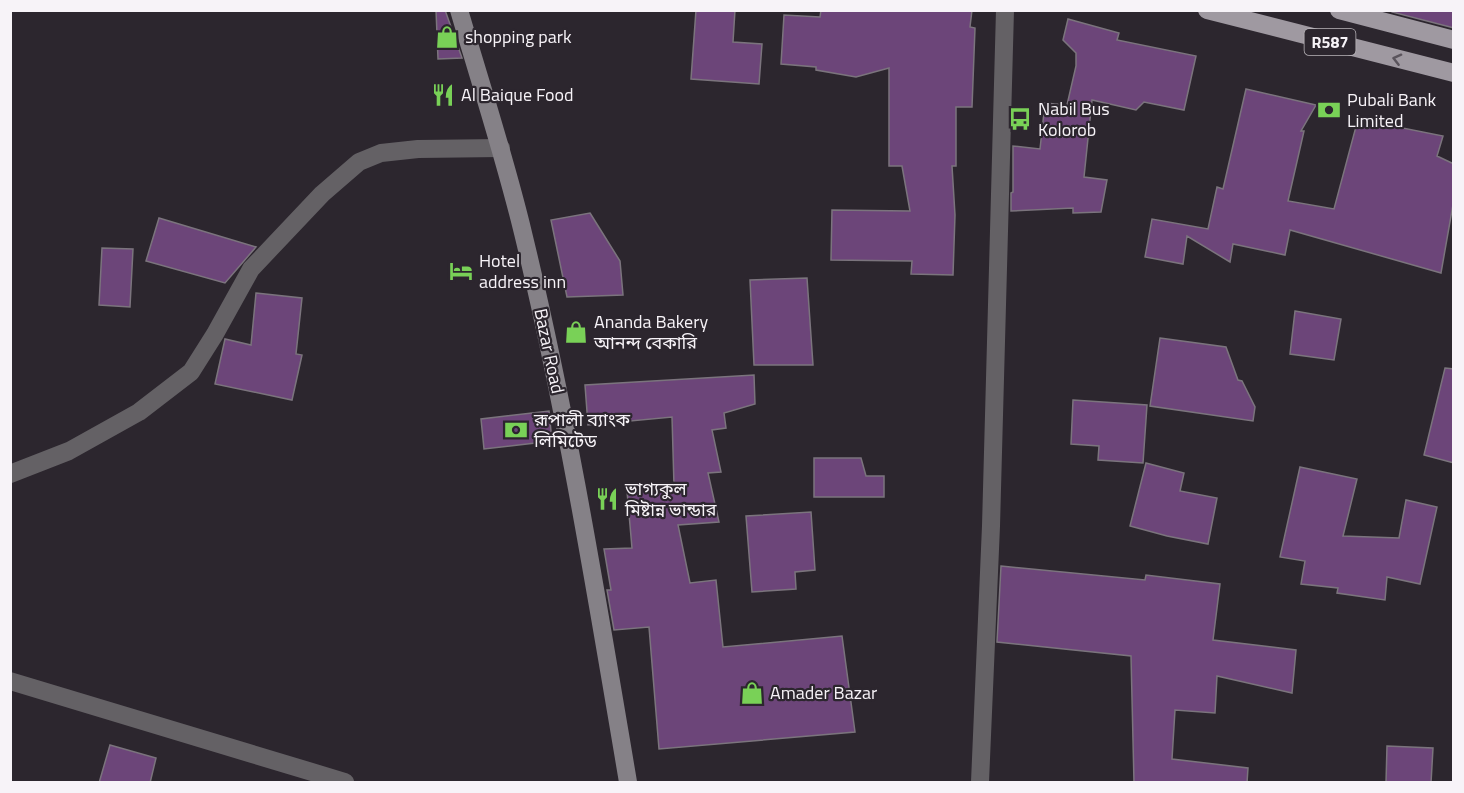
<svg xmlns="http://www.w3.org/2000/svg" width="1464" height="793" font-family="'Titillium Web','Noto Sans Bengali',sans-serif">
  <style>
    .building { fill: #6c4579; stroke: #7b747d; stroke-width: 1.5 }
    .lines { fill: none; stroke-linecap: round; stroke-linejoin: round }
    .street { stroke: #646165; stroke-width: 18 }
    .secondary { stroke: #858187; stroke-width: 18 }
    .primary { stroke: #9f99a1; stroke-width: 18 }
    .oneway { stroke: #5a545c }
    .labels { text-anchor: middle; stroke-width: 4.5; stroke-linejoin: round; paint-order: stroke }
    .shield { fill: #2c262e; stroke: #bab6bb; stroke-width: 1.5 }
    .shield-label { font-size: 16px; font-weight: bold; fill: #f7f3f8 }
    .poi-label { font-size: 18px; fill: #f7f3f8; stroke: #2c262e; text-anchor: start }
    .street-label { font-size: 18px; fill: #f7f3f8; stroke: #2c262e }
  </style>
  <rect width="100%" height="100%" fill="#2c262e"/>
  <path class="building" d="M 436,10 L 445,10 L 462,58 L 438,59 Z
    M 696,10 L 735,10 L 733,42 L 762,44 L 759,84 L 691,79 Z
    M 821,10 L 972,10 L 970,27 L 975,28 L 972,107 L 956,107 L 956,166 L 952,166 L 955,215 L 953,275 L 911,274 L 912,261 L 831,260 L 832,210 L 910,211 L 902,166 L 889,166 L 889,68 L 856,77 L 816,70 L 816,67 L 781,64 L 784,15 L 820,17 Z
    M 1392,10 L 1454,10 L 1454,28 L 1392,12 Z
    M 1068,19 L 1119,33 L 1117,40 L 1196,56 L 1184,110 L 1144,102 L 1136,110 L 1092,100 L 1084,177 L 1107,180 L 1101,212 L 1073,213 L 1073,208 L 1011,211 L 1011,193 L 1013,192 L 1013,146 L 1040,149 L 1045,103 L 1067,105 L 1076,66 L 1076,53 L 1063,40 Z
    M 1246,89 L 1316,105 L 1301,131 L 1304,131 L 1288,201 L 1334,209 L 1358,119 L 1443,136 L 1437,156 L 1454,164 L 1454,199 L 1441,273 L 1290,230 L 1285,255 L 1233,244 L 1230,262 L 1187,236 L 1183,264 L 1145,257 L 1152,219 L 1208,229 L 1217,187 L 1223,189 Z
    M 590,213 L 620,261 L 623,295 L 567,297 L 551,220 Z
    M 159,218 L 256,247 L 225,283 L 146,261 Z
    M 102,248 L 133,249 L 130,307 L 99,305 Z
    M 807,278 L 813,365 L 754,365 L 750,280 Z
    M 256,293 L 302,298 L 296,354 L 302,355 L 292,400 L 215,384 L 225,339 L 251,345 Z
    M 1295,311 L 1341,319 L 1334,360 L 1290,354 Z
    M 1160,338 L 1226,347 L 1238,380 L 1242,381 L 1255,407 L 1253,421 L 1150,406 Z
    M 1445,368 L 1454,369 L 1454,463 L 1424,455 Z
    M 754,375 L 755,404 L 724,413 L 726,428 L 712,430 L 721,472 L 708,473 L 719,522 L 678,525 L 690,583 L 716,580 L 723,647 L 842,636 L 855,732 L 659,749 L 649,627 L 614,630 L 607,590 L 611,590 L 604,549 L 632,548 L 627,491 L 674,486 L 672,417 L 588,425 L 585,385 Z
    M 1073,400 L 1147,405 L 1143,463 L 1098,460 L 1099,446 L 1071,444 Z
    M 549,411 L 552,441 L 484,449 L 481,419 Z
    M 814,458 L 861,458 L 866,476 L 884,476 L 884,497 L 814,497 Z
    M 1146,463 L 1184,473 L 1180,491 L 1217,498 L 1208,544 L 1167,536 L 1130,526 Z
    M 1300,467 L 1357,479 L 1343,536 L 1399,538 L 1406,500 L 1437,507 L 1420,584 L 1387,577 L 1385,600 L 1337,593 L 1338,588 L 1301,584 L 1305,561 L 1280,557 Z
    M 811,512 L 815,570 L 795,572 L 796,589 L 752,592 L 746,516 Z
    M 1001,566 L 1145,580 L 1146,575 L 1220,584 L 1213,640 L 1296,650 L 1292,693 L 1217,676 L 1215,713 L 1175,710 L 1172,759 L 1248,768 L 1247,783 L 1134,783 L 1131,656 L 997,642 Z
    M 110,745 L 156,758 L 150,783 L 99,783 Z
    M 1387,746 L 1433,748 L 1431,783 L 1386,783 Z"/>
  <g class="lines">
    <path class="street" d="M 10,474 L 69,451 L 139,412 L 191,372 L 215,334 L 251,269 L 322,194 L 359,162 L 381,153 L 418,149 L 501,148
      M 10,681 L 345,782
      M 980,782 L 991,526 L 1005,10"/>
    <path class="secondary" d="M 459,10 C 481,85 505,158 523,233 C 567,414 597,599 628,782"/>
    <path class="primary" d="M 1207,10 L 1454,73
      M 1339,10 L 1454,40"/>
  </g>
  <defs><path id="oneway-chevron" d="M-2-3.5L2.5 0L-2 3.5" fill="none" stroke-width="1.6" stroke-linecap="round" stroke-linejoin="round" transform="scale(1.5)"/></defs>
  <use class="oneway" href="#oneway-chevron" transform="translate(1397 59) rotate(-166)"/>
  <defs>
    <g id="shop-bare" transform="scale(1.8)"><path d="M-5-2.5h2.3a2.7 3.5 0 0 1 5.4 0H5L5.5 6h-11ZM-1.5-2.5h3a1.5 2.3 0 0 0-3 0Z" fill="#79d157" stroke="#2c262e" stroke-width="2.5" paint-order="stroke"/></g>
    <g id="restaurant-bare" transform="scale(1.8)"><path d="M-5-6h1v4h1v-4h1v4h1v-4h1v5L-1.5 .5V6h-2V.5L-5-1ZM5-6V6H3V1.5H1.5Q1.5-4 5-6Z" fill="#79d157" stroke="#2c262e" stroke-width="2.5" paint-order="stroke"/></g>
    <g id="bank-bare" transform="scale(1.8)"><path d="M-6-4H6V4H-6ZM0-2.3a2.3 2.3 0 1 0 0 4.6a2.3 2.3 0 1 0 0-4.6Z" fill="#79d157" stroke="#2c262e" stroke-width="2.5" paint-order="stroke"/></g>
    <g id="bus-bare" transform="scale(1.8)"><path d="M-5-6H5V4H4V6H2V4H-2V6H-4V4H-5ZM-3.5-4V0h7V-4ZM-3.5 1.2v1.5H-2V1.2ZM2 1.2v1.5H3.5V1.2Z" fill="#79d157" stroke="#2c262e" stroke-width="2.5" paint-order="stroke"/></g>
    <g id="hotel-bare" transform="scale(1.8)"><path d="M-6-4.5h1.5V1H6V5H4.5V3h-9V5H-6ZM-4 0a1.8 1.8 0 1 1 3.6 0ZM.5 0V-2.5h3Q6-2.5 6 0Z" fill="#79d157" stroke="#2c262e" stroke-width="2.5" paint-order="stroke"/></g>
  </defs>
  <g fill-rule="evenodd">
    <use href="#shop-bare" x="447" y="37"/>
    <use href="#restaurant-bare" x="443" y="95"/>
    <use href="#bank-bare" x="1329" y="110"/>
    <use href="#bus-bare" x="1020" y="119"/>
    <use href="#hotel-bare" x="461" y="271"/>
    <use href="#shop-bare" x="576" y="332"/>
    <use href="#bank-bare" x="516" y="430"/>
    <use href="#restaurant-bare" x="607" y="499"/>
    <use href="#shop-bare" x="752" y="693"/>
  </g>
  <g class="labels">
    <rect class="shield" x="1304.5" y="29" width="51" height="26" rx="4.5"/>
    <g class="shield-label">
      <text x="1330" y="48">R587</text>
    </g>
    <g class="poi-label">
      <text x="465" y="43">shopping park</text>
      <text x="461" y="101">Al Baique Food</text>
      <text x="1347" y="106">Pubali Bank<tspan x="1347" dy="21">Limited</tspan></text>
      <text x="1038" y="115">Nabil Bus<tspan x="1038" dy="21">Kolorob</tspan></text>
      <text x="479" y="267">Hotel<tspan x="479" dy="21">address inn</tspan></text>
      <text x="594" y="328">Ananda Bakery<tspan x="594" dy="21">আনন্দ বেকারি</tspan></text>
      <text x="534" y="426">রূপালী ব্যাংক<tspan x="534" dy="21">লিমিটেড</tspan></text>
      <text x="625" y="495">ভাগ্যকুল<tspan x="625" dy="21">মিষ্টান্ন ভান্ডার</tspan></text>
      <text x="770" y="699">Amader Bazar</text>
    </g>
    <g class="street-label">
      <text transform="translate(549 351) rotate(78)" y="6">Bazar Road</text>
    </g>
  </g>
  <rect width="1464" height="793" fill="none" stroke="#f7f3f8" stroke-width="24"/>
</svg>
